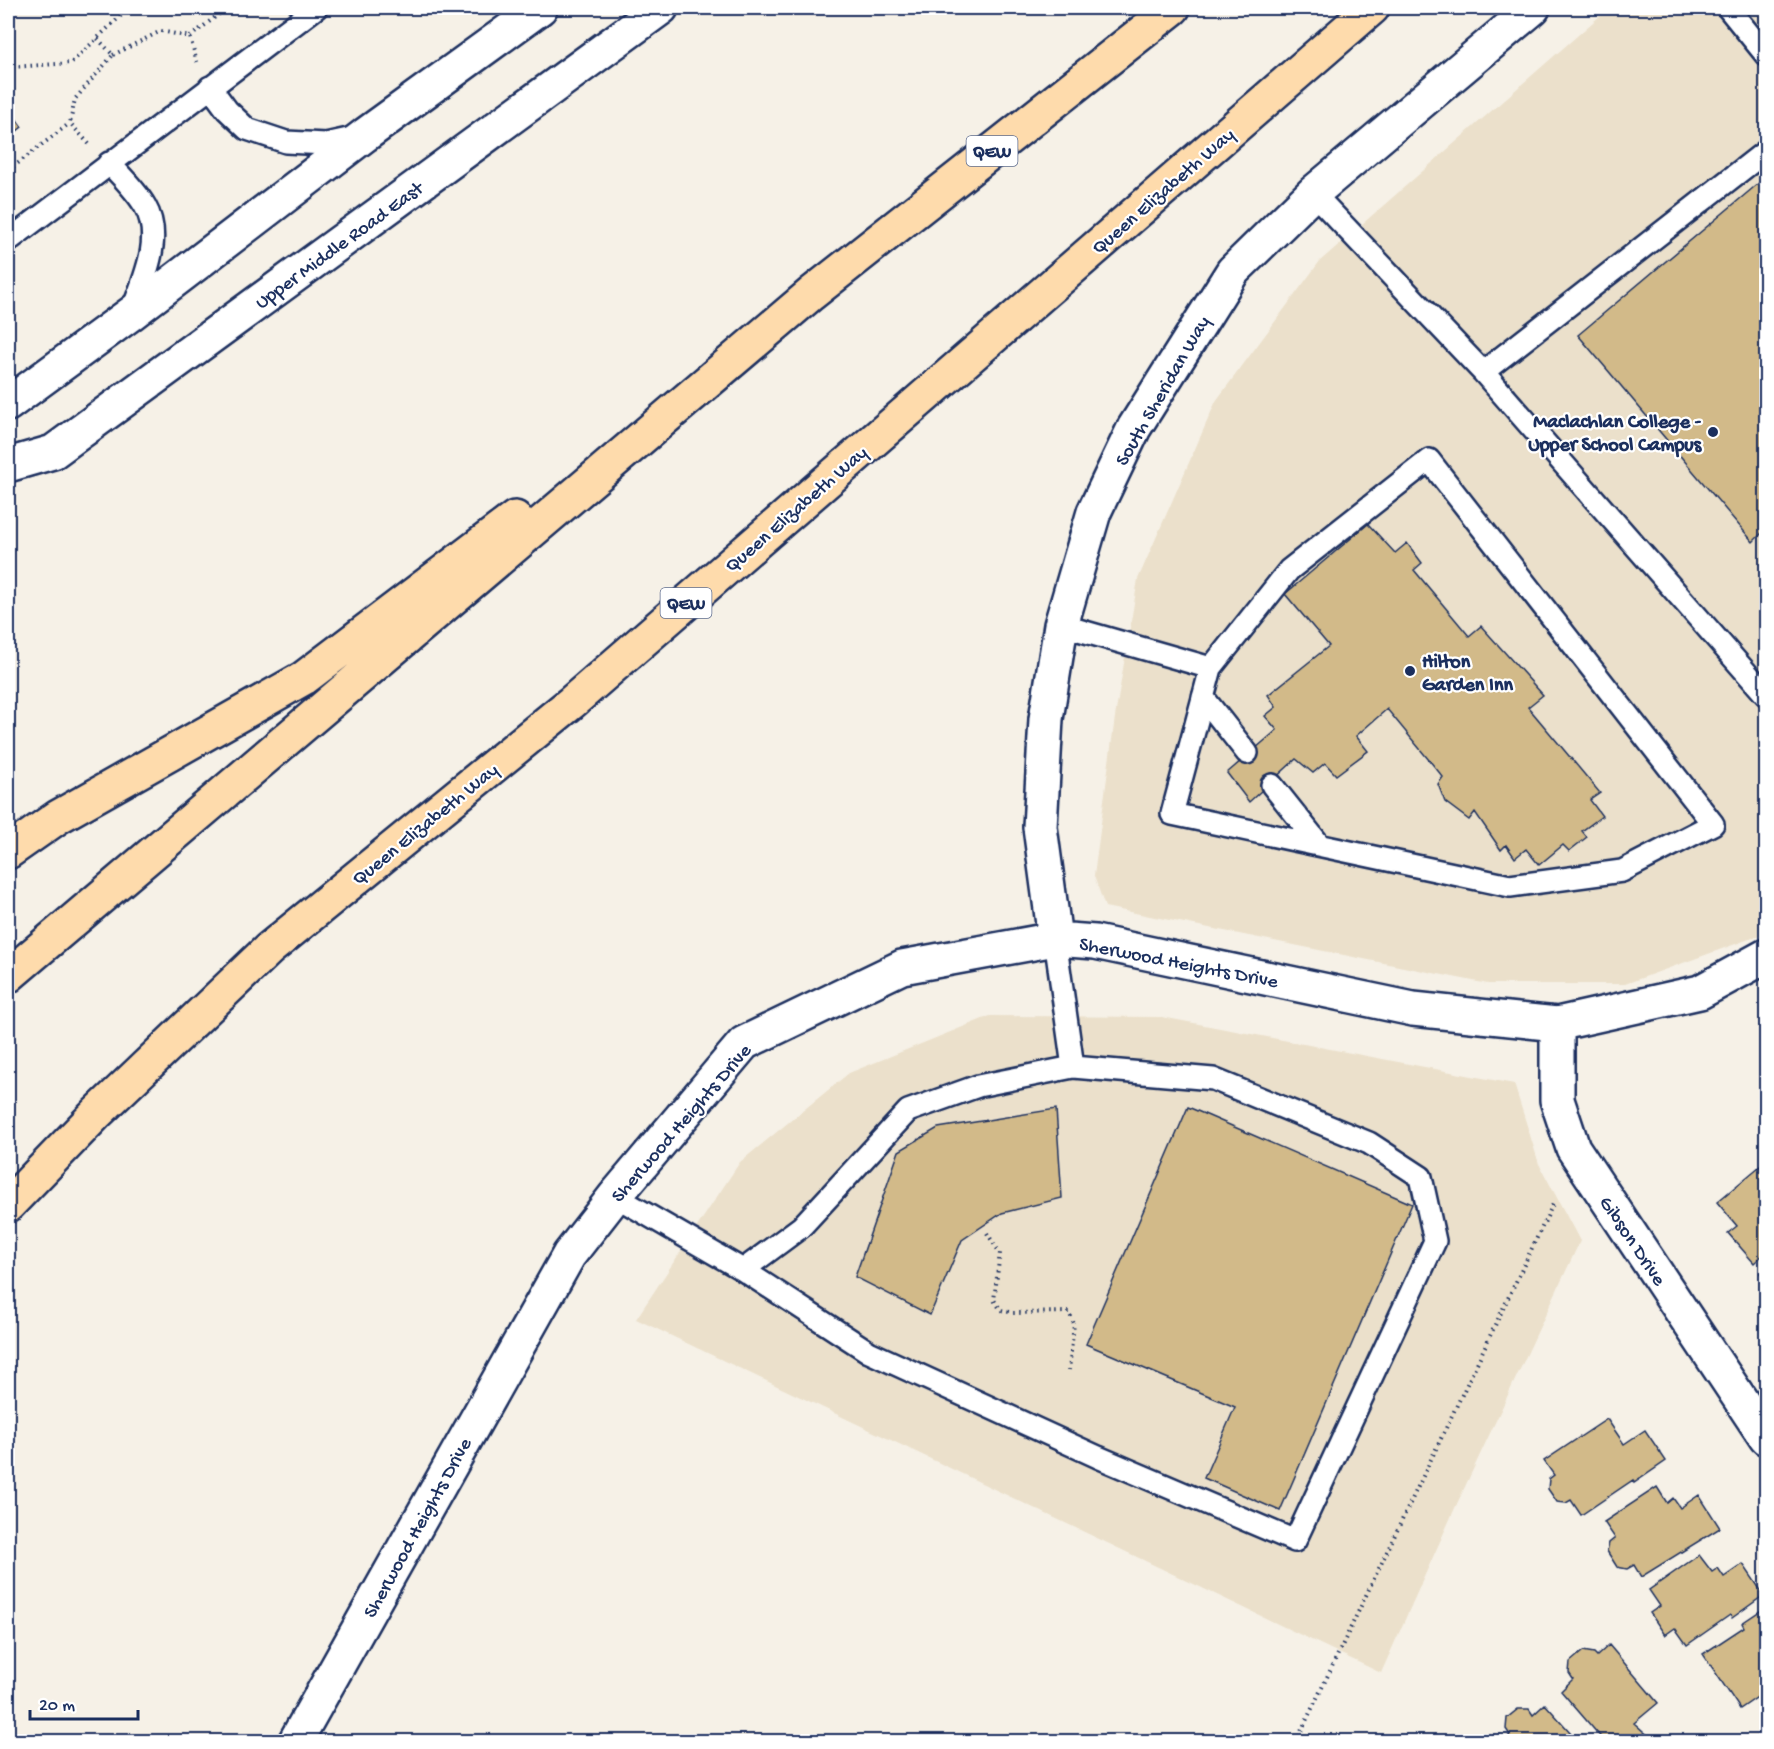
<svg xmlns="http://www.w3.org/2000/svg" width="1774" height="1749" font-family="'Gochi Hand',sans-serif">
  <style>
    .built { fill: #ebe0cb }
    .building { fill: #d2ba89; stroke: #1b2f5e; stroke-width: 1.5 }
    .lines { fill: none; stroke-linecap: round; stroke-linejoin: round }
    .service-casing { stroke: #1b2f5e; stroke-width: 26 }
    .minor-casing { stroke: #1b2f5e; stroke-width: 38 }
    .tertiary-casing { stroke: #1b2f5e; stroke-width: 38 }
    .motorway-casing { stroke: #1b2f5e; stroke-width: 38 }
    .path { stroke: #1b2f5e; stroke-width: 4; stroke-dasharray: 1.5 4.5; stroke-linecap: butt }
    .service { stroke: #fff; stroke-width: 21 }
    .minor { stroke: #fff; stroke-width: 33 }
    .tertiary { stroke: #fff; stroke-width: 33 }
    .motorway { stroke: #fedbac; stroke-width: 33 }
    .poi-dot { fill: #1b2f5e; stroke: #fff; stroke-width: 2 }
    .labels { text-anchor: middle; stroke-width: 4.5; stroke-linejoin: round; paint-order: stroke }
    .shield { fill: #fff; stroke: #5f6d8e; stroke-width: 1.5 }
    .shield-label { font-size: 18px; font-weight: bold; fill: #1b2f5e }
    .street-label { font-size: 20px; fill: #1b2f5e; stroke: #fff }
    .poi-label { font-size: 20px; font-weight: bold; fill: #1b2f5e; stroke: #fff; text-anchor: end }
  </style>
  <rect width="100%" height="100%" fill="#f6f1e7"/>
  <filter id="ink" filterUnits="userSpaceOnUse"><feTurbulence type="fractalNoise" baseFrequency=".0167" numOctaves="2"/><feDisplacementMap in="SourceGraphic" scale="12" xChannelSelector="R" yChannelSelector="G"/><feConvolveMatrix kernelMatrix="1 2 1 2 8 2 1 2 1" color-interpolation-filters="sRGB"/></filter>
  <g filter="url(#ink)">
    <path class="built" d="M 1609,8 L 1766,8 L 1766,933 L 1625,984 L 1488,984 L 1105,907 L 1094,876 L 1115,717 L 1138,579 L 1216,401 L 1320,261 Z
      M 990,1016 L 1162,1017 L 1514,1084 L 1539,1164 L 1580,1241 L 1455,1508 L 1381,1673 L 636,1319 L 740,1162 L 849,1073 Z"/>
    <path class="building" d="M 8,107 L 22,127 L 8,138 Z
      M 1766,177 L 1766,529 L 1753,542 L 1578,335 Z
      M 1368,524 L 1395,553 L 1407,543 L 1422,563 L 1414,570 L 1469,636 L 1481,626 L 1543,695 L 1528,707 L 1600,793 L 1590,800 L 1602,816 L 1582,831 L 1587,837 L 1569,851 L 1563,845 L 1539,865 L 1526,849 L 1515,858 L 1506,845 L 1501,850 L 1475,812 L 1469,820 L 1445,802 L 1438,784 L 1443,777 L 1387,709 L 1356,736 L 1368,751 L 1336,775 L 1325,763 L 1313,773 L 1296,759 L 1249,802 L 1227,773 L 1277,730 L 1265,716 L 1276,707 L 1268,695 L 1329,646 L 1285,594 Z
      M 1188,1107 L 1412,1204 L 1280,1511 L 1204,1478 L 1235,1407 L 1086,1344 Z
      M 1056,1109 L 1062,1198 L 1002,1213 L 962,1240 L 930,1315 L 855,1277 L 899,1151 L 938,1128 Z
      M 1766,1161 L 1766,1252 L 1754,1263 L 1728,1233 L 1737,1226 L 1717,1202 Z
      M 1766,1267 L 1766,1281 L 1760,1273 Z
      M 1607,1419 L 1624,1444 L 1645,1430 L 1666,1461 L 1634,1483 L 1633,1480 L 1581,1515 L 1571,1500 L 1566,1503 L 1557,1502 L 1548,1489 L 1549,1479 L 1554,1475 L 1544,1461 Z
      M 1657,1487 L 1667,1503 L 1673,1498 L 1680,1508 L 1699,1495 L 1720,1528 L 1641,1577 L 1634,1565 L 1627,1569 L 1617,1567 L 1607,1551 L 1609,1543 L 1615,1538 L 1604,1522 Z
      M 1699,1555 L 1712,1572 L 1718,1568 L 1724,1577 L 1743,1564 L 1764,1595 L 1732,1618 L 1730,1615 L 1687,1645 L 1675,1628 L 1665,1635 L 1650,1613 L 1660,1606 L 1649,1590 Z
      M 1766,1607 L 1766,1691 L 1740,1709 L 1703,1654 L 1744,1627 L 1742,1623 Z
      M 1609,1645 L 1658,1703 L 1634,1723 L 1653,1740 L 1652,1742 L 1605,1742 L 1561,1691 L 1573,1679 L 1569,1673 L 1570,1662 L 1583,1651 L 1594,1653 L 1597,1656 Z
      M 1545,1704 L 1579,1742 L 1503,1742 L 1510,1735 L 1506,1729 L 1507,1718 L 1518,1709 L 1529,1709 L 1533,1715 Z"/>
    <g class="lines">
      <g class="service-casing">
        <path id="service" d="M 1728,8 L 1766,55
          M 210,87 L 227,110 L 247,129 L 286,142 L 326,144 L 353,138
          M 109,163 C 121,176 136,190 145,206 C 164,239 143,280 132,312
          M 1313,193 L 1483,372 L 1766,695
          M 8,241 L 316,8
          M 1483,372 L 1766,151
          M 1061,625 L 1211,668 L 1289,570 L 1429,460 L 1713,824 L 1622,871 L 1510,886 L 1172,814 L 1211,668
          M 1203,697 L 1247,753
          M 1272,785 L 1319,844
          M 615,1196 L 743,1270 L 801,1227 L 908,1111 L 978,1086 L 1073,1067 L 1055,939
          M 743,1270 L 869,1352 L 1098,1457 L 1295,1541 L 1435,1241 L 1421,1177 L 1369,1143 L 1213,1079 L 1073,1067"/>
      </g>
      <g class="minor-casing">
        <path id="minor" d="M 1557,1024 L 1557,1100 L 1573,1148 L 1766,1438"/>
      </g>
      <g class="tertiary-casing">
        <path id="tertiary" d="M 8,404 L 132,313 L 365,135 L 540,8
          M 8,465 L 53,452 L 661,8
          M 1055,939 L 1040,827 L 1046,719 L 1061,625 L 1094,512 L 1134,428 L 1233,271 L 1313,193 L 1533,8
          M 295,1742 L 569,1255 L 615,1196 L 744,1043 L 902,967 L 1055,939 L 1095,942 L 1413,1009 L 1557,1024 L 1700,992 L 1766,956"/>
      </g>
      <g class="motorway-casing">
        <path id="motorway" d="M 8,852 L 58,817 L 304,678 L 515,518
          M 8,976 L 811,294 L 1173,8
          M 8,1205 L 97,1113 L 269,949 L 571,703 L 1372,8"/>
      </g>
      <path class="path" d="M 190,37 L 219,14
        M 113,55 L 161,31 L 190,37 L 197,62
        M 8,63 L 13,67 L 71,63 L 129,8
        M 89,144 L 70,123 L 75,99 L 113,55 L 97,38
        M 13,167 L 70,123
        M 987,1233 L 1000,1253 L 994,1300 L 1001,1310 L 1013,1313 L 1069,1312 L 1074,1324 L 1069,1370
        M 1296,1742 L 1554,1202"/>
      <use href="#service" class="service"/>
      <use href="#minor" class="minor"/>
      <use href="#tertiary" class="tertiary"/>
      <use href="#motorway" class="motorway"/>
    </g>
  </g>
  <g class="poi-dot">
    <circle cx="1713" cy="432" r="6"/>
    <circle cx="1410" cy="671" r="6"/>
  </g>
  <g class="labels">
    <g class="shield">
      <rect x="966.5" y="136" width="51" height="30" rx="4.5"/>
      <rect x="660.5" y="588" width="51" height="30" rx="4.5"/>
    </g>
    <g class="shield-label">
      <text x="992" y="157">QEW</text>
      <text x="686" y="609">QEW</text>
    </g>
    <g class="street-label">
      <text transform="translate(1162 190) rotate(-41)" y="7">Queen Elizabeth Way</text>
      <text transform="translate(338 244) rotate(-36)" y="7">Upper Middle Road East</text>
      <text transform="translate(1161 390) rotate(-60)" y="7">South Sheridan Way</text>
      <text transform="translate(795 508) rotate(-41)" y="7">Queen Elizabeth Way</text>
      <text transform="translate(424 823) rotate(-39)" y="7">Queen Elizabeth Way</text>
      <text transform="translate(1179 961) rotate(11)" y="7">Sherwood Heights Drive</text>
      <text transform="translate(680 1122) rotate(-49)" y="7">Sherwood Heights Drive</text>
      <text transform="translate(1634 1240) rotate(56)" y="7">Gibson Drive</text>
      <text transform="translate(416 1527) rotate(-61)" y="7">Sherwood Heights Drive</text>
    </g>
    <g class="poi-label">
      <text x="1701" y="427">Maclachlan College -<tspan x="1701" dy="23">Upper School Campus</tspan></text>
      <text x="1422" y="667" text-anchor="start">Hilton<tspan x="1422" dy="23">Garden Inn</tspan></text>
    </g>
  </g>
  <rect width="1774" height="1749" fill="none" stroke="#fff" stroke-width="30"/>
  <rect x="15" y="15" width="1744" height="1719" fill="none" stroke="#1b2f5e" stroke-width="2" filter="url(#ink)"/>
  <path d="M30 1710v9h108v-9" fill="none" stroke="#1b2f5e" stroke-width="3"/>
  <text x="39" y="1710" font-size="18" fill="#1b2f5e" stroke="#ffffff" stroke-width="4.5" paint-order="stroke">20 m</text>
</svg>
